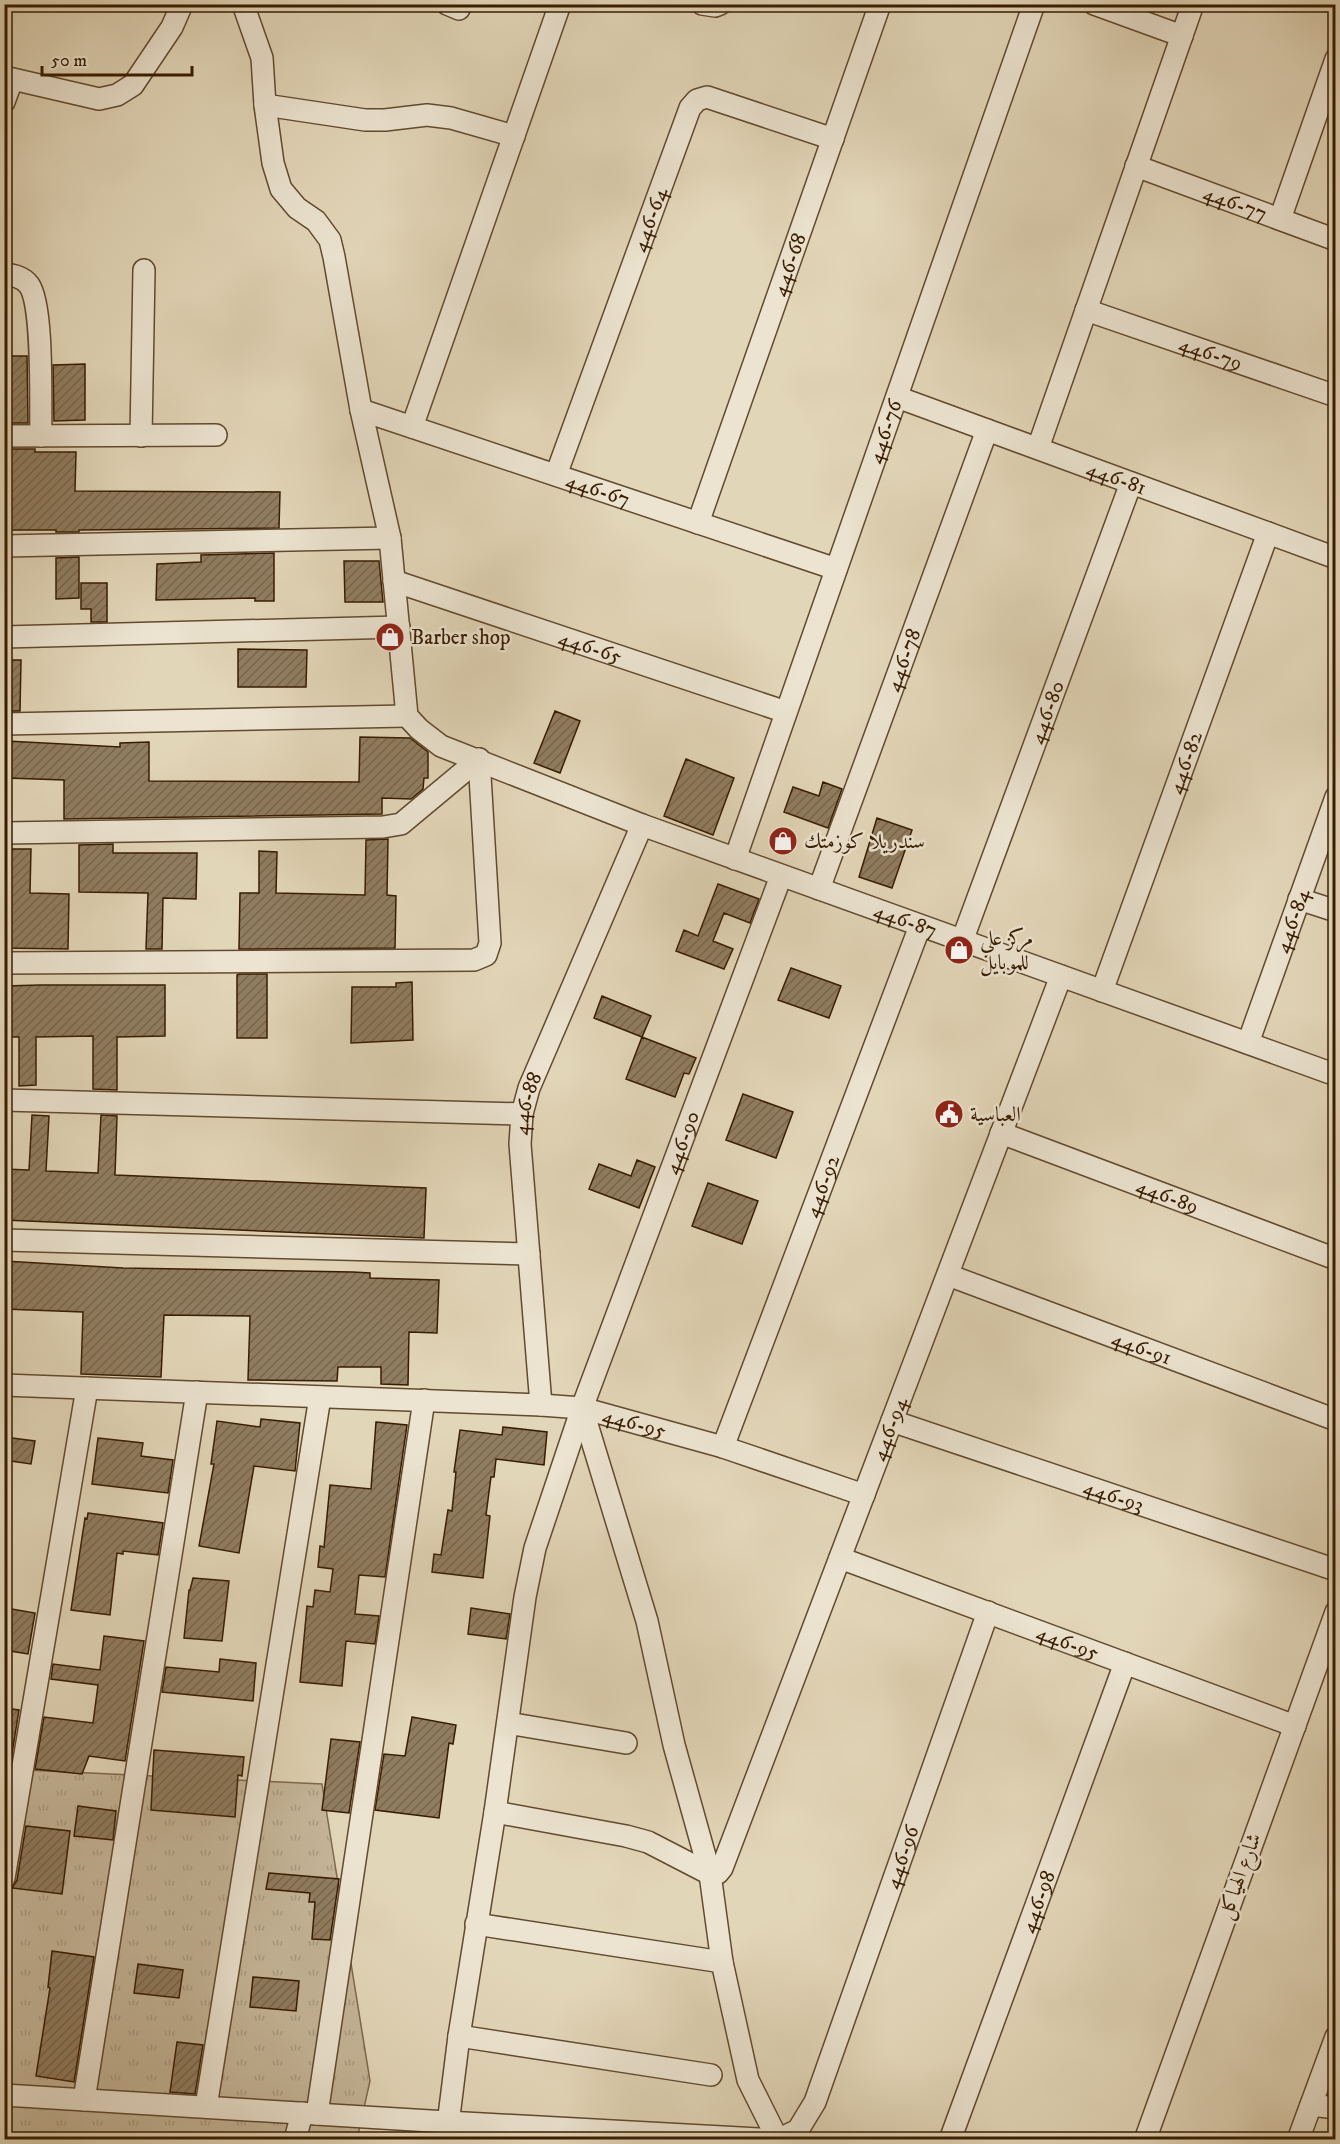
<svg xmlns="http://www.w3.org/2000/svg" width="1340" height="2144" font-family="'IM FELL DW Pica',Amiri,serif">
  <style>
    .grass { fill: url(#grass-tufts); stroke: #7e694c; stroke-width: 1.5 }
    .building { fill: url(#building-hatch); stroke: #381c00; stroke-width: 1.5 }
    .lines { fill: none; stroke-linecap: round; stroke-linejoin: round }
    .minor-casing { stroke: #624a2e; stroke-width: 24 }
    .minor { stroke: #ece4d1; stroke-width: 21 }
    .labels { text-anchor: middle; stroke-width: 5; stroke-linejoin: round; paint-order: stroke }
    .street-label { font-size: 21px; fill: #381c00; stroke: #ece4d1 }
    .poi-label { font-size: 21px; fill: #381c00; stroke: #ece4d1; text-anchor: start }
  </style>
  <defs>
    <pattern id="grass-tufts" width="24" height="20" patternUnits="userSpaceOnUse" patternTransform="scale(1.5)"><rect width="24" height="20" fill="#c5b699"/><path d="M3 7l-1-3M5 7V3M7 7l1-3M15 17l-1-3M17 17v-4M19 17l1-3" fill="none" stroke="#aa9c82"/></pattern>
    <pattern id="building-hatch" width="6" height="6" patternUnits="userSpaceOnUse" patternTransform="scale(1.5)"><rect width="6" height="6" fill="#907d60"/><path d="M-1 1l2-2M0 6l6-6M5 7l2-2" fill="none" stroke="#77664d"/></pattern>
  </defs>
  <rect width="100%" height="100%" fill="#e2d6b8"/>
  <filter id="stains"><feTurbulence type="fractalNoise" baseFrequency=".00333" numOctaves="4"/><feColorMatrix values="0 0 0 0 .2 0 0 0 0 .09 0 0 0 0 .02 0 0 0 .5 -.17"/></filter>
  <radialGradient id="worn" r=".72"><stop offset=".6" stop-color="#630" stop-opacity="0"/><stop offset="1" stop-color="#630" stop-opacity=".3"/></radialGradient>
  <path class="grass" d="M 5,1769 L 322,1784 L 370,2081 L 357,2139 L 5,2140 Z"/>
  <path class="building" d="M 4,356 L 27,356 L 28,423 L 4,423 Z
    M 85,364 L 85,420 L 54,421 L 53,365 Z
    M 4,449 L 35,449 L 35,452 L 76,452 L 75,491 L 280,492 L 279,528 L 79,530 L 79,532 L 56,532 L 56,530 L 4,530 Z
    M 274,553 L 274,601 L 255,601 L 255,598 L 156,600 L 157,564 L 201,562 L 201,555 Z
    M 79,557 L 79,598 L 56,599 L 56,558 Z
    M 344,561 L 379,561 L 383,602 L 345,602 Z
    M 81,583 L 107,583 L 107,622 L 91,622 L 91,609 L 81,609 Z
    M 238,649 L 307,650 L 306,687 L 238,687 Z
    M 4,660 L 21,660 L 20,711 L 4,711 Z
    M 555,711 L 580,721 L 560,773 L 534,763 Z
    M 360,737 L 410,738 L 428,752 L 428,778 L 424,778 L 423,789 L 411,799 L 382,798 L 382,814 L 64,819 L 64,780 L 7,778 L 7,741 L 120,747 L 120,743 L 149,742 L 149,781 L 359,782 Z
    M 686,759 L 734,778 L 713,835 L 664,816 Z
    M 823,782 L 842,789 L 828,828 L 784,812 L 793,787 L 819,796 Z
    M 877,818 L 912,830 L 892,888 L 859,877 Z
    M 388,839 L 387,895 L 396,896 L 395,948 L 239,949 L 240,893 L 259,893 L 259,851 L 277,852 L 276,893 L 365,895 L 366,840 Z
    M 113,844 L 113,853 L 197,853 L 196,899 L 163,898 L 162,949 L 146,949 L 148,893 L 79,892 L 79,845 Z
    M 7,849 L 31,849 L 30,893 L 69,894 L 68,949 L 4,948 L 4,857 L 7,857 Z
    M 718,884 L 759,899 L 750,923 L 724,913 L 713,941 L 733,949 L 724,969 L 676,951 L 684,930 L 698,936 Z
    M 791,968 L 841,986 L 829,1018 L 778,1000 Z
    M 239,974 L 267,974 L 267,1038 L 237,1038 L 237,975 Z
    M 412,982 L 413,1040 L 351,1043 L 352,987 L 396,987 L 396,983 Z
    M 40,985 L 165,985 L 165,1036 L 117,1037 L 117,1090 L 93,1089 L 93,1036 L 36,1037 L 36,1085 L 19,1086 L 19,1037 L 8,1037 L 8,1033 L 4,1033 L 4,986 Z
    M 602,996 L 651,1016 L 642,1037 L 594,1018 Z
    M 642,1037 L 696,1058 L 689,1074 L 684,1073 L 675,1097 L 626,1079 Z
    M 743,1094 L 793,1112 L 776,1158 L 726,1140 Z
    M 32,1115 L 49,1116 L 46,1171 L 98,1173 L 101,1115 L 117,1116 L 115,1175 L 426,1188 L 424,1238 L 4,1220 L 4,1169 L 29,1170 Z
    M 637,1160 L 655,1167 L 639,1208 L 589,1189 L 599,1164 L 631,1176 Z
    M 708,1183 L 758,1201 L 742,1244 L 692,1226 Z
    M 4,1261 L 123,1268 L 353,1272 L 370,1273 L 370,1278 L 439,1280 L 437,1333 L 409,1332 L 408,1385 L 381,1384 L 381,1367 L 338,1367 L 337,1381 L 248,1380 L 250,1316 L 164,1315 L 161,1377 L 81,1374 L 83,1312 L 4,1309 Z
    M 261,1419 L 300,1423 L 295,1471 L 254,1466 L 239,1553 L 199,1546 L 214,1464 L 211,1464 L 217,1421 L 260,1427 Z
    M 376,1422 L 407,1425 L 385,1577 L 359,1575 L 355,1614 L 379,1616 L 375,1644 L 346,1641 L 342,1686 L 300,1682 L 307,1606 L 313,1607 L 315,1590 L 330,1592 L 333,1569 L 318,1567 L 320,1546 L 324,1547 L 330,1485 L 371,1489 Z
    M 503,1427 L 547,1432 L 544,1465 L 496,1459 L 494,1477 L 491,1477 L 486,1515 L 490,1516 L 483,1578 L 432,1572 L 434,1554 L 441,1555 L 448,1510 L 452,1511 L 456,1472 L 454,1472 L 460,1430 L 502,1435 Z
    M 4,1437 L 35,1441 L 31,1464 L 4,1460 Z
    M 98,1438 L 143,1443 L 141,1456 L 173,1460 L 168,1493 L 92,1484 Z
    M 88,1513 L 163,1523 L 158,1555 L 123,1551 L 123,1554 L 117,1553 L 110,1615 L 71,1610 L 85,1518 L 87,1519 Z
    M 193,1578 L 229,1581 L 222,1641 L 184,1638 L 189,1590 L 190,1590 Z
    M 6,1608 L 35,1613 L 28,1654 L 4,1650 Z
    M 471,1608 L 510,1614 L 506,1639 L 468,1634 Z
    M 104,1636 L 144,1641 L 125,1761 L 89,1756 L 82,1774 L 35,1769 L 44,1717 L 93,1723 L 98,1685 L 51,1679 L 53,1664 L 100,1670 Z
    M 220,1659 L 256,1663 L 253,1701 L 162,1692 L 166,1667 L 219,1672 Z
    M 4,1708 L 19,1710 L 10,1766 L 4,1765 Z
    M 412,1717 L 456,1725 L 453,1744 L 449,1743 L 439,1818 L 375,1810 L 384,1754 L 405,1756 Z
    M 331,1739 L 360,1742 L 349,1813 L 322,1810 Z
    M 154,1750 L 244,1757 L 242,1776 L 238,1775 L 235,1817 L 151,1810 Z
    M 78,1806 L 116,1811 L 113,1840 L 74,1836 Z
    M 26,1826 L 70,1831 L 62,1894 L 12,1888 L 17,1880 Z
    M 269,1873 L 339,1879 L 330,1940 L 312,1939 L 315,1902 L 309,1902 L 310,1893 L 266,1889 Z
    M 52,1951 L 94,1957 L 74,2082 L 36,2076 L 50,1988 L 48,1987 Z
    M 138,1964 L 183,1970 L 179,1998 L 134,1993 Z
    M 253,1977 L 299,1981 L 296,2011 L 250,2007 Z
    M 177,2042 L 203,2045 L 195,2094 L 170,2092 Z"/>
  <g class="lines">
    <g class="minor-casing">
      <g id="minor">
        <path id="s1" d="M 243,4 L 262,58 L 265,105 L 273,163 L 281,189 L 297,208 L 316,221 L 330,240 L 334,257 L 361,410 L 390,538 L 407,716 L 419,729 L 441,746 L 642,825 L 1336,1075"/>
        <path d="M 447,4 L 459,9"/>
        <path d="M 702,4 L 715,6 L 720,4"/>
        <path d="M 1094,4 L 1182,36"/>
        <path d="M 4,77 L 99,99 L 117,95 L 133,85 L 172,27 L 182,4"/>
        <path d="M 4,102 L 12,80"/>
        <path d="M 265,105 L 365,120 L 385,120 L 427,115 L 451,118 L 514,136"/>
        <path id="s2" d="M 1136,166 L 1336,240"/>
        <path d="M 1280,219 L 1336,59"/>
        <path d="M 4,274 C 14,275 23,277 29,285 C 44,306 40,406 41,436"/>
        <path id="s3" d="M 1086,310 L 1336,396"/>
        <path id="s4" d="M 897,397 L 1336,558"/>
        <path id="s5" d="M 361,410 L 836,569"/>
        <path d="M 412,427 L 560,4"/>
        <path d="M 4,436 L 216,435"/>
        <path d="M 141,436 L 144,270"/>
        <path d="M 1038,448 L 1193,4"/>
        <path id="s6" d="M 556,475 L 690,108 L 697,100 L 707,97 L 833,139"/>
        <path id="s7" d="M 698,523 L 880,4"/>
        <path d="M 4,546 L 390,538"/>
        <path id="s8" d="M 394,581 L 786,712"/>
        <path d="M 4,637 L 399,627"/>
        <path d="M 4,724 L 407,716"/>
        <path d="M 4,833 L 383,827 L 401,824 L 479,759"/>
        <path id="s9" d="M 735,859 L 1034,4"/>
        <path id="s10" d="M 819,889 L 987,430"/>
        <path d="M 1299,899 L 1336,911"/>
        <path id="s11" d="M 962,941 L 1131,483"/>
        <path d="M 4,963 L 474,960 L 486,955 L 490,943 L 479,759"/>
        <path id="s12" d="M 1102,991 L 1268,533"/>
        <path id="s13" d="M 1248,1043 L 1336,797"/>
        <path d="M 4,1100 L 522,1114"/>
        <path id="s14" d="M 1001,1133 L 1336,1259"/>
        <path d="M 4,1240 L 529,1254"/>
        <path id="s15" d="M 948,1275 L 1336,1420"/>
        <path id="s16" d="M 4,1385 L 541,1405 L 582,1408 L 723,1447 L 864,1495"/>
        <path id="s17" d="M 541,1405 L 520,1144 L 522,1114 L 529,1088 L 642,825"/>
        <path d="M 582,1408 L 647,1621 L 674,1745 L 710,1874 L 722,1962 L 748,2080 L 778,2140"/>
        <path id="s18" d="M 892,1421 L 1336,1570"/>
        <path id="s19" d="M 723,1447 L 920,926"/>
        <path id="s20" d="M 840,1558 L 1295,1726"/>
        <path d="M 508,1723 L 626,1743"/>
        <path id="s21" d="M 495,1812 L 626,1836 L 648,1842 L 710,1874 L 718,1873 L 722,1868 L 1061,976"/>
        <path d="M 4,1878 L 87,1388"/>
        <path d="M 476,1924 L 722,1962"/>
        <path d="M 459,2036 L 711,2075"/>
        <path d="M 4,2095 L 447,2122 L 776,2140"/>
        <path d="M 84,2100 L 197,1392"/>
        <path d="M 1311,2105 L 1336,2108"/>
        <path d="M 206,2107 L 320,1397"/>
        <path d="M 317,2114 L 424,1400"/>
        <path d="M 295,2140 L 302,2113"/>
        <path id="s22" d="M 446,2140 L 459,2036 L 495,1812 L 525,1597 L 535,1548 L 582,1408 L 781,876"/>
        <path id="s23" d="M 778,2140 L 798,2130 L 815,2102 L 988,1612"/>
        <path id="s24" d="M 950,2140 L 1125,1663"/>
        <path d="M 1145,2140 L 1336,1612"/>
        <path d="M 1298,2140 L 1336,2037"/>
      </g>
    </g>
    <use href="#minor" class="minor"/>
  </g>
  <defs>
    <g id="shop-disc" transform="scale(1.5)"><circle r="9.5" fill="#8f2418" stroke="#ece4d1"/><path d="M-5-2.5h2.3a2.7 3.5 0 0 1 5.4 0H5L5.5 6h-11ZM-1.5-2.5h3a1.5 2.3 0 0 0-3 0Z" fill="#fff"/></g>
    <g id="civic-disc" transform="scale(1.5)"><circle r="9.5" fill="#8f2418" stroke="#ece4d1"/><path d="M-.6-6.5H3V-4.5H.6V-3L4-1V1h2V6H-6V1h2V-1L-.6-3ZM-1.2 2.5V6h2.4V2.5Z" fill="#fff"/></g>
  </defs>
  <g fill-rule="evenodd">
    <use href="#shop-disc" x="390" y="637"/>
    <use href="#shop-disc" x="783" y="841"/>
    <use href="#shop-disc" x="959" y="950"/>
    <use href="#civic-disc" x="949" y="1114"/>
  </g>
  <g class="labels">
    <g class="street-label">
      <text dy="7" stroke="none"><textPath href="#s2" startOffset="106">446-77</textPath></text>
      <text dy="7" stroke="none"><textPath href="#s6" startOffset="272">446-64</textPath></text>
      <text dy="7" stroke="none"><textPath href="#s7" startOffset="274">446-68</textPath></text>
      <text dy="7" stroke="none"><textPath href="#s3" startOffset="132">446-79</textPath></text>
      <text dy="7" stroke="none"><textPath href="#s9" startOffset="453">446-76</textPath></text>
      <text dy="7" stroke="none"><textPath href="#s4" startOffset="234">446-81</textPath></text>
      <text dy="7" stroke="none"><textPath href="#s5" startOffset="250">446-67</textPath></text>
      <text dy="7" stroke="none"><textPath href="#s8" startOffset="207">446-65</textPath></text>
      <text dy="7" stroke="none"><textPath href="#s10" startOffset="244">446-78</textPath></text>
      <text dy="7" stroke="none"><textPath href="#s11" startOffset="244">446-80</textPath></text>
      <text dy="7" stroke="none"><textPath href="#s12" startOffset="243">446-82</textPath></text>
      <text dy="7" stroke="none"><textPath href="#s1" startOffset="1286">446-87</textPath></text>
      <text dy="7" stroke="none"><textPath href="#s13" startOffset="130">446-84</textPath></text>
      <text dy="7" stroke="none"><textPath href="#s17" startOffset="303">446-88</textPath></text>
      <text dy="7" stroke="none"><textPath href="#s22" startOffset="1030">446-90</textPath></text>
      <text dy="7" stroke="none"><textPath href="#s19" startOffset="279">446-92</textPath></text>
      <text dy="7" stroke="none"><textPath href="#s14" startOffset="178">446-89</textPath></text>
      <text dy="7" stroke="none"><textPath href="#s15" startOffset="207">446-91</textPath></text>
      <text dy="7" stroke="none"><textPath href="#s16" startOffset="633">446-95</textPath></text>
      <text dy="7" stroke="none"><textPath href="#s21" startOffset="710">446-94</textPath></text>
      <text dy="7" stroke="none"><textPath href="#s18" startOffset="234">446-93</textPath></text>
      <text dy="7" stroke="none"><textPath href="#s20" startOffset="243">446-95</textPath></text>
      <text dy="7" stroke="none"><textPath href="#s23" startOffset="315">446-96</textPath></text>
      <text transform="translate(1239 1876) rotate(-70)" y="7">شارع الهياكل</text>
      <text dy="7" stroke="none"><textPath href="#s24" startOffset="254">446-98</textPath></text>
    </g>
    <g class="poi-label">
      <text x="411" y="644">Barber shop</text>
      <text x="804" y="848">سندريلا كوزمتك</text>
      <text x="980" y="945">مركز علي<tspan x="980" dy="24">للموبايل</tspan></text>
      <text x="970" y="1121">العباسية</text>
    </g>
  </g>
  <rect width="1340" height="2144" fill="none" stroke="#e2d6b8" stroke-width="24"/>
  <rect x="6" y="6" width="1328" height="2132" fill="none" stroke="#381c00" stroke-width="3"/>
  <rect x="12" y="12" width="1316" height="2120" fill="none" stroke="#381c00" stroke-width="1.5"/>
  <path d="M42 66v9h150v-9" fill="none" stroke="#381c00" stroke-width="3"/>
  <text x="51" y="66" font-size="18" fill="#381c00" stroke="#ece4d1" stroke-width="4.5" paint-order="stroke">50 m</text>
  <rect width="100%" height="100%" filter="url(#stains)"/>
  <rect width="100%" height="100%" fill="url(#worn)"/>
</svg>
